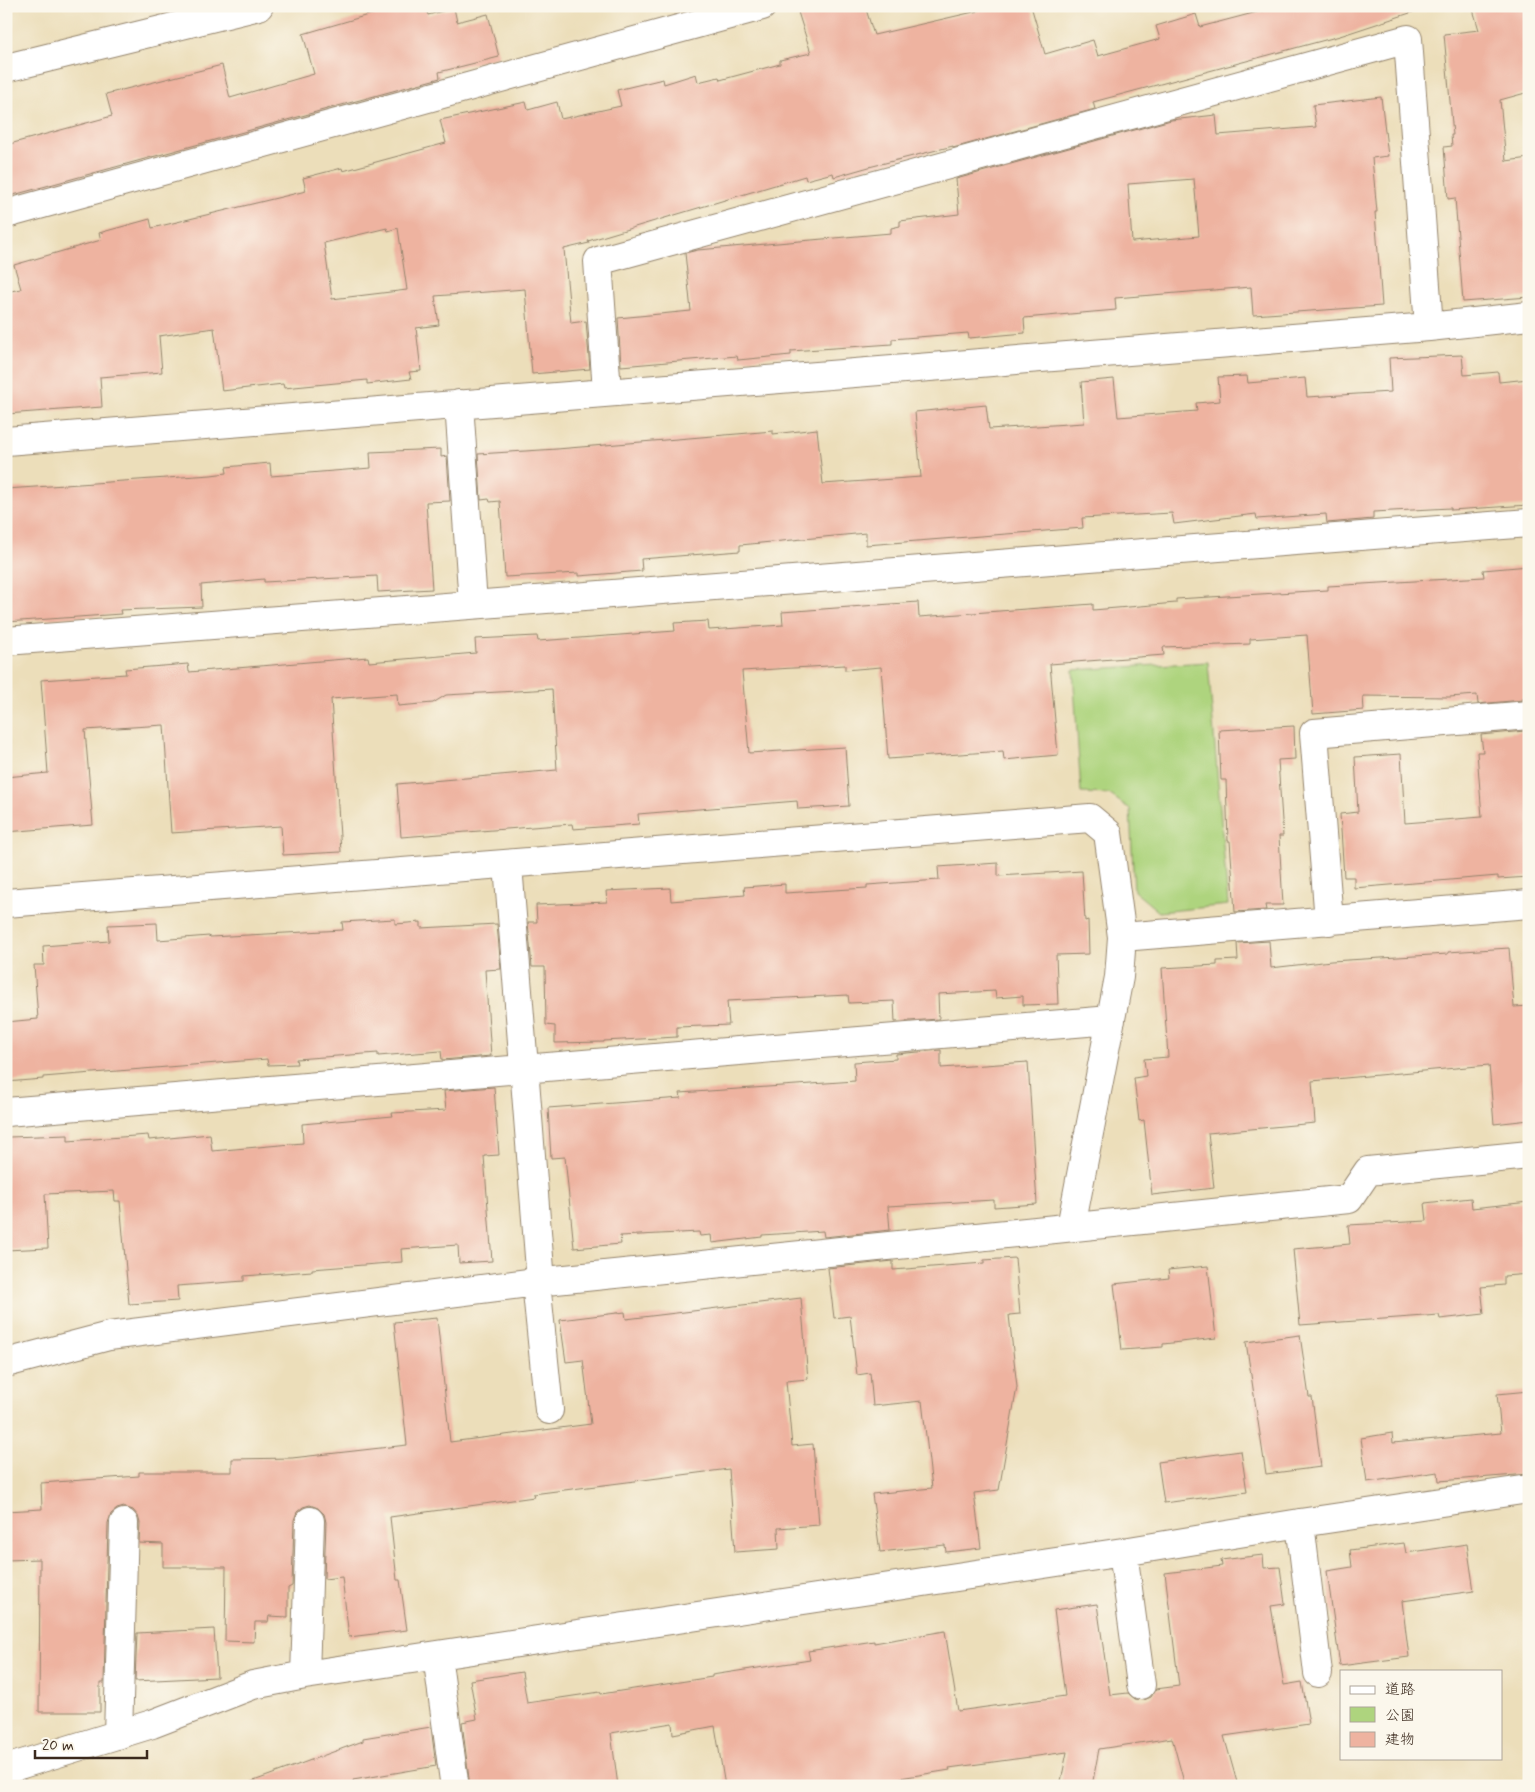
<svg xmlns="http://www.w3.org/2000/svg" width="1535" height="1792" font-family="Mynerve,'Klee One',sans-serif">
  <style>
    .park { fill: #aed47e; stroke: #747f4e }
    .building { fill: #eeb3a0; fill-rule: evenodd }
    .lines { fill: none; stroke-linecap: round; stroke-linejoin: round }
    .minor-casing { stroke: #94846c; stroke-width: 30 }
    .minor { stroke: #fff; stroke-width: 28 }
  </style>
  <rect width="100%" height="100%" fill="#fbf7ec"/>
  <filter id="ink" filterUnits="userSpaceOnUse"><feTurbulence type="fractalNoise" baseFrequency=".02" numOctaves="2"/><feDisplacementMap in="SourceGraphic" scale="10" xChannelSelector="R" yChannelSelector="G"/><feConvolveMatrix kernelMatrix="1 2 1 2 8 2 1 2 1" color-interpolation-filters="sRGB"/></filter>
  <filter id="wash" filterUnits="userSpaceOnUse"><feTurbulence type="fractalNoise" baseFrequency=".0096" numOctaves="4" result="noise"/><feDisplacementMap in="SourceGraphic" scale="20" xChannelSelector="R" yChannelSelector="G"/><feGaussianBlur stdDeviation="1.12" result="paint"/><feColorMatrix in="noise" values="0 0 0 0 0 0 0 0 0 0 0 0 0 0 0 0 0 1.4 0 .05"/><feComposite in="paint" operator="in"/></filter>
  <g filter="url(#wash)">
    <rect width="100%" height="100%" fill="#ecdeba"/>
    <path class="park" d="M 1208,662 L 1228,905 L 1159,912 L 1134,891 L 1130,809 L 1109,794 L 1081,793 L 1073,670 Z"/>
    <g id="blocks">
      <path class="building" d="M 399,6 L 425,6 L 428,15 L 454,8 L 457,22 L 488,14 L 499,57 L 439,72 L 440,78 L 6,197 L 6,145 L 112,116 L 106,94 L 222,65 L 230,98 L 314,74 L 303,34 Z
        M 818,6 L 865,6 L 874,35 L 978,11 L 977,6 L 1031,6 L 1045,54 L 1093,40 L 1098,56 L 1160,39 L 1156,26 L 1196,14 L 1200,27 L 1280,6 L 1412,6 L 1413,12 L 1340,36 L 1093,102 L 1095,109 L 953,148 L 953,146 L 869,167 L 834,177 L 833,173 L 806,180 L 805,176 L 588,241 L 589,243 L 564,249 L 571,323 L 586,321 L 590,369 L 532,374 L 525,289 L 435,296 L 439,325 L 416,328 L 421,371 L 409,372 L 411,379 L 367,384 L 367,380 L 284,388 L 283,384 L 222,391 L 214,328 L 159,336 L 162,372 L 100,377 L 102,407 L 6,414 L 6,292 L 21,289 L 14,265 L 101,240 L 99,233 L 150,219 L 152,228 L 306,191 L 303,178 L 342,168 L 343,171 L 446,143 L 440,120 L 526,102 L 528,110 L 557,102 L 561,119 L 621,106 L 617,90 L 663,79 L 664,84 L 696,74 L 698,82 L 719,77 L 720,80 L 780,64 L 780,60 L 811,53 L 798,12 ZM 387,228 L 388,231 L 398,228 L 407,290 L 332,299 L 324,243 Z
        M 1472,6 L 1529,6 L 1529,92 L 1500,100 L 1506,161 L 1529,158 L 1529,297 L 1463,302 L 1455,198 L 1448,199 L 1444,147 L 1452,146 L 1451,135 L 1453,135 L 1444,34 L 1479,30 Z
        M 1381,97 L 1388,156 L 1372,158 L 1377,212 L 1375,212 L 1382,306 L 1253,315 L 1251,287 L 1115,298 L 1116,310 L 1024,318 L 1025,333 L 969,338 L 968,333 L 892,339 L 892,344 L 791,351 L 791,355 L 738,360 L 737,356 L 621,366 L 618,318 L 691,311 L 685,253 L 698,250 L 891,233 L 891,228 L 900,226 L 900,221 L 959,214 L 956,179 L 1171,120 L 1216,115 L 1218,135 L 1316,127 L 1313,105 ZM 1194,179 L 1199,236 L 1132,242 L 1128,184 Z
        M 1462,355 L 1464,375 L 1498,372 L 1499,382 L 1529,379 L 1529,505 L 1451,510 L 1451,508 L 1373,512 L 1373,519 L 1327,523 L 1326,514 L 1257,519 L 1256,514 L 1174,524 L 1172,513 L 1082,518 L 1083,528 L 866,545 L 866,533 L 740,545 L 740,551 L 641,559 L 642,571 L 579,576 L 579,573 L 505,577 L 500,501 L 490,502 L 489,499 L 481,500 L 478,454 L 557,449 L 773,431 L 773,434 L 817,429 L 823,484 L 921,477 L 915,412 L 986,405 L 989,429 L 1084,423 L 1081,382 L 1114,379 L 1118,417 L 1197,411 L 1196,403 L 1220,401 L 1218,377 L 1247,376 L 1248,383 L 1305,378 L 1307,397 L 1391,392 L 1389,358 Z
        M 441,449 L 441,457 L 447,456 L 450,501 L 426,502 L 432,589 L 378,592 L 377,576 L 264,582 L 264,579 L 201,585 L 202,607 L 120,610 L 121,614 L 6,622 L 6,489 L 211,475 L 227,473 L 226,467 L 270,463 L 271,476 L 371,468 L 370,452 Z
        M 1529,566 L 1529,698 L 1523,698 L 1523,700 L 1478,704 L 1477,695 L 1449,697 L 1363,696 L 1364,710 L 1313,714 L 1307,635 L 1250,639 L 1250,644 L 1163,647 L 1164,655 L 1050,664 L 1058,755 L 1004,760 L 1003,751 L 888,759 L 881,667 L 845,670 L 845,665 L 742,671 L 749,753 L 845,747 L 849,806 L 798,809 L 797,801 L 638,814 L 639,824 L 573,829 L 572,824 L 401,837 L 397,784 L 557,770 L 552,689 L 446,695 L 433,703 L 398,706 L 397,694 L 331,699 L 341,852 L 283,855 L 281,826 L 171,833 L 164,725 L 85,730 L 93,825 L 6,832 L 6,777 L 48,773 L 41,680 L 126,674 L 125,669 L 188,664 L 189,672 L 368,657 L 369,662 L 476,653 L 475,639 L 537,636 L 538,641 L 675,631 L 674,623 L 708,621 L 709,630 L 783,625 L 782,612 L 918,602 L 919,617 L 1093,604 L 1093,610 L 1176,603 L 1176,599 L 1328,590 L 1328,586 L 1484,577 L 1483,570 Z
        M 1294,726 L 1295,759 L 1278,760 L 1283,836 L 1279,836 L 1283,905 L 1265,905 L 1266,910 L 1235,912 L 1230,841 L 1228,841 L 1226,780 L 1221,780 L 1219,730 Z
        M 1525,731 L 1529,771 L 1529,877 L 1498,879 L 1498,876 L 1354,888 L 1354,877 L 1344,877 L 1340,814 L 1358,812 L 1355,757 L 1401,754 L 1405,823 L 1482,817 L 1477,752 L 1483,752 L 1481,735 Z
        M 998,863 L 998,876 L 1082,871 L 1085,921 L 1088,920 L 1089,954 L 1056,955 L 1058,1004 L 1023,1005 L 1023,996 L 996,998 L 995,991 L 938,994 L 939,1019 L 895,1022 L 894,1001 L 849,1003 L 848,995 L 727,1001 L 729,1025 L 677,1027 L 677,1037 L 604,1041 L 604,1042 L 555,1043 L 555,1026 L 546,1025 L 545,967 L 532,967 L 528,922 L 537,922 L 536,905 L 607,902 L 606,891 L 670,888 L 671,901 L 745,895 L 744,887 L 785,884 L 785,893 L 867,888 L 867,885 L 939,880 L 938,867 Z
        M 395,919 L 395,924 L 421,922 L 421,928 L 497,924 L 501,969 L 485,970 L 491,1056 L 442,1060 L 441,1051 L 378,1056 L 378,1053 L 296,1059 L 297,1064 L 268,1065 L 267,1059 L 43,1077 L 43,1079 L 6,1082 L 6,1022 L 38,1019 L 34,965 L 44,965 L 43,946 L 109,941 L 108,925 L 157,923 L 158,940 L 209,936 L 210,937 L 343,930 L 342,922 Z
        M 1269,941 L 1271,968 L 1331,961 L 1448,954 L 1448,952 L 1509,948 L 1514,1007 L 1529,1006 L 1529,1120 L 1494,1124 L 1489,1065 L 1312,1081 L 1315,1123 L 1208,1133 L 1214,1188 L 1152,1195 L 1144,1120 L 1139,1121 L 1134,1078 L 1146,1076 L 1144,1059 L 1168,1057 L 1162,968 L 1217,965 L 1217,961 L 1238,960 L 1237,943 Z
        M 941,1050 L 941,1068 L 1028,1062 L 1037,1204 L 994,1207 L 994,1200 L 888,1206 L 890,1230 L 824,1237 L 823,1231 L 762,1235 L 762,1237 L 712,1243 L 711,1235 L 700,1236 L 699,1232 L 620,1236 L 621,1244 L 574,1248 L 565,1157 L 551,1158 L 548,1108 L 681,1098 L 680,1093 L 855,1081 L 854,1062 L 896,1059 L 896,1054 Z
        M 494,1087 L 499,1155 L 484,1156 L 492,1261 L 459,1263 L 458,1245 L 401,1249 L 402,1262 L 312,1269 L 312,1271 L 244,1276 L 244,1281 L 177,1286 L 178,1301 L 129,1304 L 120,1201 L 115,1201 L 114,1191 L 45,1194 L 48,1248 L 6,1250 L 6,1146 L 9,1146 L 9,1137 L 68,1135 L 68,1141 L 148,1135 L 149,1140 L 210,1134 L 212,1151 L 303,1143 L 302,1124 L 393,1116 L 392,1113 L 446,1110 L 444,1091 Z
        M 1471,1198 L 1472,1208 L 1529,1202 L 1529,1274 L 1504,1276 L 1504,1285 L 1481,1287 L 1484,1314 L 1440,1319 L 1439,1315 L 1300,1325 L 1293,1249 L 1350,1244 L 1348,1225 L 1427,1221 L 1425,1203 Z
        M 1015,1258 L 1020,1314 L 1009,1315 L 1017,1387 L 999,1490 L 974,1493 L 981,1548 L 946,1552 L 945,1545 L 880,1552 L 872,1494 L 932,1488 L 922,1401 L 873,1406 L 870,1373 L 857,1375 L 850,1316 L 834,1318 L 828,1268 L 893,1261 L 893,1270 L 984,1263 L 984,1260 Z
        M 1208,1266 L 1216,1338 L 1163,1344 L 1163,1347 L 1122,1350 L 1114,1284 L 1169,1278 L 1168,1270 Z
        M 801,1298 L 808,1379 L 786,1381 L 792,1446 L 813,1444 L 819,1525 L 778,1528 L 779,1549 L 735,1552 L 729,1469 L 533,1494 L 534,1497 L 390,1517 L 397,1580 L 400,1580 L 407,1630 L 349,1637 L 342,1577 L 324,1579 L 326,1522 L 324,1514 L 318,1508 L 310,1505 L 303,1507 L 297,1512 L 294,1520 L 292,1586 L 288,1588 L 288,1617 L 269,1616 L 268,1622 L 255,1622 L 254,1642 L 225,1641 L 226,1567 L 163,1567 L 163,1544 L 139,1543 L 140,1523 L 138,1516 L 133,1510 L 124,1507 L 117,1509 L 111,1514 L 108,1523 L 104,1683 L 100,1683 L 100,1712 L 39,1712 L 40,1559 L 6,1560 L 6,1511 L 42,1509 L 41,1483 L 139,1476 L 139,1472 L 232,1472 L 232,1459 L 292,1458 L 407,1445 L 394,1322 L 437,1318 L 450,1442 L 591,1424 L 583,1360 L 566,1362 L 560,1320 L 625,1312 L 626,1319 Z
        M 1300,1335 L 1309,1397 L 1312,1397 L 1321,1467 L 1266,1474 L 1246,1342 Z
        M 1529,1391 L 1529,1474 L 1439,1481 L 1438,1472 L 1367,1482 L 1361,1438 L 1392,1433 L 1393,1443 L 1501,1433 L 1497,1394 Z
        M 1241,1451 L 1247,1492 L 1164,1503 L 1158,1462 Z
        M 1404,1543 L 1406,1553 L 1467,1544 L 1474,1591 L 1402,1601 L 1409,1657 L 1340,1666 L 1327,1571 L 1352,1567 L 1350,1550 Z
        M 1263,1555 L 1264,1568 L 1280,1567 L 1285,1604 L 1271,1606 L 1284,1685 L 1302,1682 L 1309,1724 L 1224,1736 L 1238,1786 L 1185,1786 L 1172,1738 L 1099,1749 L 1092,1786 L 1060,1786 L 1067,1752 L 949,1768 L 950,1770 L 900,1778 L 901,1786 L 725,1786 L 715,1726 L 673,1734 L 672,1723 L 611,1733 L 618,1786 L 469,1786 L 469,1779 L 462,1722 L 477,1719 L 470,1680 L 522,1672 L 527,1703 L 600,1692 L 601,1694 L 712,1677 L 712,1675 L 810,1660 L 808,1651 L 874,1641 L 874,1643 L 945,1631 L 958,1711 L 1065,1696 L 1054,1610 L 1097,1604 L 1110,1695 L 1128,1693 L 1135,1699 L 1144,1700 L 1151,1697 L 1156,1689 L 1179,1686 L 1165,1573 L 1222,1566 L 1221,1560 Z
        M 214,1629 L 217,1677 L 135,1681 L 137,1633 Z
        M 431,1727 L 436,1766 L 353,1780 L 355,1786 L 252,1786 L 251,1782 L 363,1741 L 363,1738 Z"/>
    </g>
  </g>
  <g filter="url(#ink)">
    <use href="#blocks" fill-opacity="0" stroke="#94846c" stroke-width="1"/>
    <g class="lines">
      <g class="minor-casing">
        <path id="minor" d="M 6,68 L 259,6
          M 6,214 L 762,6
          M 607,392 L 598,261 L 1408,39 L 1429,327
          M 459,404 L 473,604
          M 6,441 L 1429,327 L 1529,316
          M 6,641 L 1529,523
          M 508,865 L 541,1282
          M 6,903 L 1090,818 L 1108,833 L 1122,937 L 1119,977 L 1071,1227
          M 1329,921 L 1314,733 L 1529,715
          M 1122,937 L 1529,904
          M 6,1112 L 1111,1020
          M 536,1282 L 549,1410
          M 6,1363 L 109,1336 L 536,1282 L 1349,1199 L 1368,1171 L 1529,1155
          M 1300,1523 L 1318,1673
          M 1123,1552 L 1141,1685
          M 437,1655 L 454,1781
          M 305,1675 L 310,1521
          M 118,1735 L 124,1523
          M 6,1769 L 152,1724 L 253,1685 L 305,1675 L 1123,1552 L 1300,1523 L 1529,1489"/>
      </g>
      <use href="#minor" class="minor"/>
    </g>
  </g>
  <rect width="1535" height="1792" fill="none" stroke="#fbf7ec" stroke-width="25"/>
  <rect x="1340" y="1670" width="162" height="90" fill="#fbf7ec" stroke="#aea59a"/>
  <rect x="1350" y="1686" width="25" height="8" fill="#ffffff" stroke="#aea59a"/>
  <text x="1385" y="1694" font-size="15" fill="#3b2a1e">道路</text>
  <rect x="1350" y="1707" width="25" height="15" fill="#aed47e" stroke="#aea59a"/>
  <text x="1385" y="1720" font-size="15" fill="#3b2a1e">公園</text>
  <rect x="1350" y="1732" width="25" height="15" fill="#eeb3a0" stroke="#aea59a"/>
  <text x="1385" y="1744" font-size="15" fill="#3b2a1e">建物</text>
  <path d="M35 1750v8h112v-8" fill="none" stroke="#3b2a1e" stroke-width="2.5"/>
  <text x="42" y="1750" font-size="15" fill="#3b2a1e" stroke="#fbf7ec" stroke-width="4" paint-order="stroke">20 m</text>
</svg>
